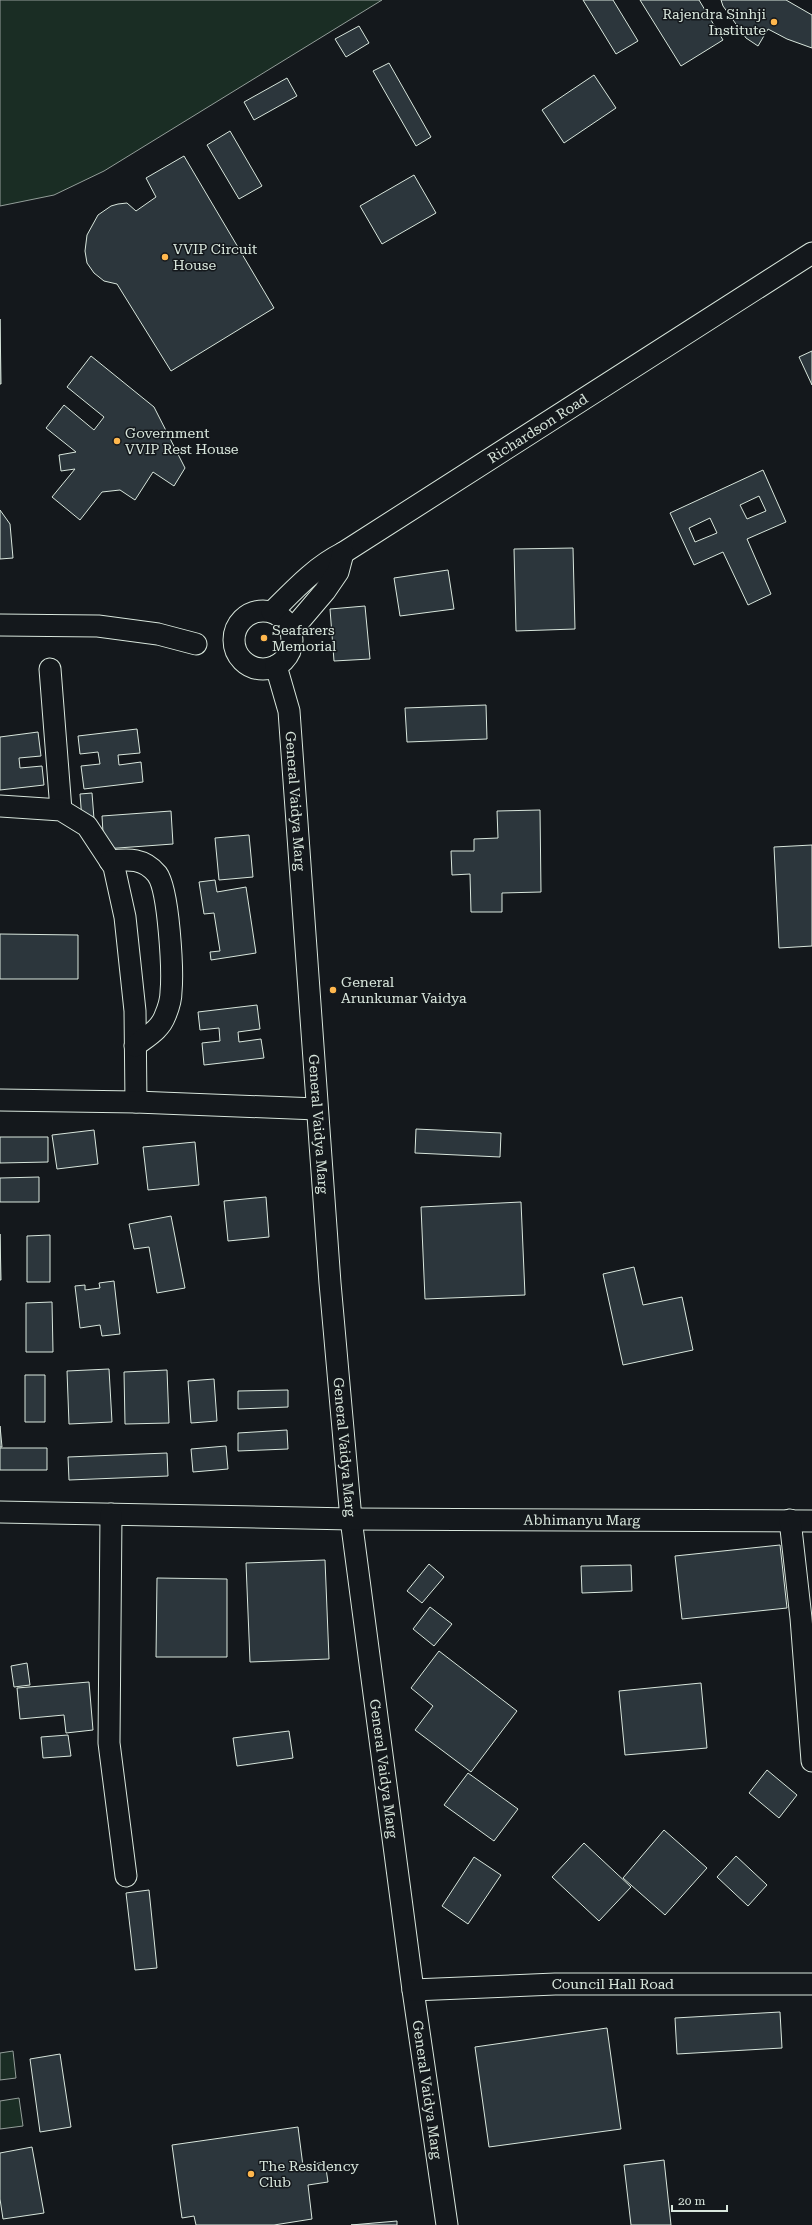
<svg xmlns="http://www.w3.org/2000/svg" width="812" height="2225" font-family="'Roboto Serif',serif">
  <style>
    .green { fill: #1a2d24; stroke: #939e99 }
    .building { fill: #2c363c; stroke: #d8e6dc; fill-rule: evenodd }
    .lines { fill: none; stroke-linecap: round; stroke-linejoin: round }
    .minor-casing { stroke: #d8e6dc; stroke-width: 23 }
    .minor { stroke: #14181c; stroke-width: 21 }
    .poi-dot { fill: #ffb74d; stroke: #14181c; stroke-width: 1.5 }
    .labels { text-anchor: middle; stroke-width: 3; stroke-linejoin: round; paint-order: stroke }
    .poi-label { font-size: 14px; fill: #d8e6dc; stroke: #14181c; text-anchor: start }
    .street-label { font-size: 14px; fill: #d8e6dc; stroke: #14181c }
  </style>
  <rect width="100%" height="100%" fill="#14181c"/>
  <path class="green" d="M 0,0 L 382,0 L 104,171 L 54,195 L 0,206 Z
    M 13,2051 L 16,2078 L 0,2080 L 0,2053 Z
    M 19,2098 L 23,2126 L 0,2129 L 0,2101 Z"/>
  <path class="building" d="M 583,0 L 613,0 L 638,41 L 616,54 Z
    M 640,0 L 699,0 L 723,40 L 681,66 Z
    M 721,0 L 786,0 L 812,15 L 812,48 L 787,39 L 768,29 L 758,46 L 746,38 L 723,6 Z
    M 359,26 L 369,43 L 346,57 L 335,39 Z
    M 389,63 L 431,137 L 416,146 L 373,71 Z
    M 594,75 L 616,108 L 564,143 L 542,110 Z
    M 287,78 L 297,96 L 254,120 L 244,102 Z
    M 230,131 L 262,186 L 239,199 L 207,145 Z
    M 184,156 L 274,308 L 171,371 L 117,284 L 104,281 L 94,273 L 87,263 L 85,251 L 87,235 L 98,215 L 111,206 L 118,204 L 127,203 L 136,211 L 156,197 L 146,178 Z
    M 414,175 L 436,213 L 382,244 L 360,206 Z
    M 0,319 L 1,384 L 0,384 Z
    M 812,351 L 812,385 L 799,357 Z
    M 91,356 L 154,407 L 185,468 L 174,486 L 153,472 L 135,500 L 120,490 L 102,492 L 80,520 L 52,497 L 75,469 L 61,471 L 59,455 L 76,452 L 46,428 L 64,405 L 94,430 L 104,417 L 67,387 Z
    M 763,470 L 786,522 L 747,539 L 771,594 L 748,605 L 723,552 L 694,565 L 670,513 ZM 759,496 L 766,511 L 747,519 L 740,505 ZM 710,518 L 717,533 L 695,542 L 689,528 Z
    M 0,510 L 10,524 L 13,558 L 0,559 Z
    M 573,548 L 575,629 L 516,631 L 514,549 Z
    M 448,570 L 454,609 L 400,616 L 394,578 Z
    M 365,606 L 370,659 L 334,661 L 330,609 Z
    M 486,705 L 487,739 L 407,742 L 405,708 Z
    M 137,729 L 140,753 L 118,755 L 119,765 L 141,762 L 143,782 L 84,789 L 81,766 L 100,764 L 98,752 L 80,754 L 78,736 Z
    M 38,732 L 41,756 L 19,758 L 20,768 L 42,766 L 44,785 L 0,790 L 0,737 Z
    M 92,793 L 94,819 L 82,820 L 80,794 Z
    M 540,810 L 541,892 L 502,893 L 502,912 L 471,912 L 470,874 L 452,875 L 451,851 L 474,851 L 474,839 L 498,838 L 497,811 Z
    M 171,811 L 173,844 L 104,849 L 102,816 Z
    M 249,835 L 253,877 L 219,880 L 215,838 Z
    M 812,845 L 812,946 L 779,948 L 774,847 Z
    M 215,880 L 217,892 L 246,887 L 256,953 L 211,960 L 210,952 L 220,951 L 214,913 L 204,914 L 199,882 Z
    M 0,934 L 78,935 L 78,979 L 0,979 Z
    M 257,1005 L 260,1029 L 238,1032 L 239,1042 L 261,1039 L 264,1058 L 204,1065 L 202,1043 L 220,1041 L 219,1028 L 200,1030 L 198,1012 Z
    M 416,1129 L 501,1133 L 500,1157 L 415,1153 Z
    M 94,1130 L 98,1164 L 57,1169 L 52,1135 Z
    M 0,1137 L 48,1137 L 48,1162 L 0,1163 Z
    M 195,1142 L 199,1185 L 148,1190 L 143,1147 Z
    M 39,1177 L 39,1202 L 0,1202 L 0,1178 Z
    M 266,1197 L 269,1237 L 228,1241 L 224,1201 Z
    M 521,1202 L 525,1295 L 425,1299 L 421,1207 Z
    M 171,1216 L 185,1288 L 157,1293 L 149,1247 L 134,1249 L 129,1224 Z
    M 0,1234 L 1,1280 L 0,1280 Z
    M 50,1235 L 50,1282 L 27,1282 L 27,1236 Z
    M 634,1267 L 643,1305 L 682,1297 L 693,1350 L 623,1365 L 603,1274 Z
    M 114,1281 L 120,1334 L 102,1336 L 100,1325 L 80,1328 L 75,1286 L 85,1285 L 85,1290 L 100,1288 L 99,1283 Z
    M 52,1302 L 53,1352 L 26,1352 L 26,1303 Z
    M 109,1369 L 112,1422 L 69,1424 L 67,1371 Z
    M 167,1370 L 169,1423 L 125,1424 L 124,1372 Z
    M 25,1375 L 45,1375 L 45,1422 L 25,1422 Z
    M 214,1379 L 217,1421 L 191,1423 L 188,1381 Z
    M 288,1390 L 288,1407 L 238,1409 L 238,1391 Z
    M 0,1426 L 2,1447 L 0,1447 Z
    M 287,1430 L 288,1449 L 238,1451 L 238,1433 Z
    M 226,1446 L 228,1469 L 193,1472 L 191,1449 Z
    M 0,1448 L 47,1448 L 47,1470 L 0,1470 Z
    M 167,1453 L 168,1476 L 69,1480 L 68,1457 Z
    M 780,1545 L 787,1608 L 682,1619 L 675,1556 Z
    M 325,1560 L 329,1659 L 250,1662 L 246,1563 Z
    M 429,1564 L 444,1577 L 422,1603 L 407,1591 Z
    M 631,1565 L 632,1591 L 582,1593 L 581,1566 Z
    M 157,1578 L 227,1579 L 227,1657 L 156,1657 Z
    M 430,1607 L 452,1624 L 434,1646 L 413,1629 Z
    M 439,1651 L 517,1711 L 471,1772 L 415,1730 L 433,1706 L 411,1688 Z
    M 27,1663 L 30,1685 L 14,1687 L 11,1666 Z
    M 89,1682 L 93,1730 L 66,1733 L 64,1715 L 20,1719 L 17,1688 Z
    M 701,1683 L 707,1748 L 625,1755 L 619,1691 Z
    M 289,1731 L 293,1758 L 237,1766 L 233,1738 Z
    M 68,1735 L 71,1756 L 43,1758 L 41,1737 Z
    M 767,1770 L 797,1795 L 779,1818 L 749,1793 Z
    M 468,1773 L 518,1809 L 494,1841 L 444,1805 Z
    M 664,1830 L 707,1868 L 665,1915 L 623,1878 Z
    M 584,1843 L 631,1887 L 599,1921 L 552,1877 Z
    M 736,1856 L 767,1885 L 748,1906 L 717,1877 Z
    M 474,1857 L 501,1875 L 468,1924 L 442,1906 Z
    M 149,1890 L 157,1968 L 135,1970 L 126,1893 Z
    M 780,2012 L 782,2048 L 677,2054 L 675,2018 Z
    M 607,2028 L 621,2129 L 489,2147 L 475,2047 Z
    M 60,2054 L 71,2127 L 40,2132 L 30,2059 Z
    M 298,2127 L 303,2166 L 325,2162 L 328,2182 L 308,2185 L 312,2219 L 274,2225 L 196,2225 L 194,2216 L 182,2218 L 172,2145 Z
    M 32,2147 L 44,2213 L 3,2219 L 0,2199 L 0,2153 Z
    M 664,2160 L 671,2225 L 631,2225 L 624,2165 Z
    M 397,2221 L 397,2225 L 351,2225 Z"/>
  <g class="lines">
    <g class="minor-casing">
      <g id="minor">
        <circle cx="263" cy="640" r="29"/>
        <path id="s1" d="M 272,612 C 294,590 315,567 343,553 L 812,253"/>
        <path d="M 0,625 L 98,626 L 158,634 L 196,644"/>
        <path d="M 291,631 L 325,591 L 338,572 L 343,553"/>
        <path id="s2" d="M 276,666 L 289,711 L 330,1283 L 351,1519 L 413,1990 L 447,2225"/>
        <path d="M 50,669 L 61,810"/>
        <path d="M 0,806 L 61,810 L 87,826 L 114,867 L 125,917 L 135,1011 L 136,1102"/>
        <path d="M 110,861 C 129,859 144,858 157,874 C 169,890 173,971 171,992 C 171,999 168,1009 165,1016 C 160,1030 146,1037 135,1046"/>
        <path d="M 0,1100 L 136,1102 L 317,1109"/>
        <path id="s3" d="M 0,1512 L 351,1519 L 812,1521"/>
        <path d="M 111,1514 L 109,1743 L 126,1876"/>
        <path d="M 790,1520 L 801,1618 L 812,1761"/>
        <path id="s4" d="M 413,1990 L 555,1984 L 812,1984"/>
      </g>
    </g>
    <use href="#minor" class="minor"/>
  </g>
  <g class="poi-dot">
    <circle cx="774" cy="22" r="4"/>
    <circle cx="165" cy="257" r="4"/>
    <circle cx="117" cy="441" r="4"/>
    <circle cx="264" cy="638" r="4"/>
    <circle cx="333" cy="990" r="4"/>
    <circle cx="251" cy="2174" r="4"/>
  </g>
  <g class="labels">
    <g class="poi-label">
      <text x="766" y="19" text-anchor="end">Rajendra Sinhji<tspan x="766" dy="16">Institute</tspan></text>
      <text x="173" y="254">VVIP Circuit<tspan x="173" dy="16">House</tspan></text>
      <text x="125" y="438">Government<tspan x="125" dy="16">VVIP Rest House</tspan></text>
      <text x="272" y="635">Seafarers<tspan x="272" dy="16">Memorial</tspan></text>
      <text x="341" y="987">General<tspan x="341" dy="16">Arunkumar Vaidya</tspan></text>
      <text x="259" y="2171">The Residency<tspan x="259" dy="16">Club</tspan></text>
    </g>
    <g class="street-label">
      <text dy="5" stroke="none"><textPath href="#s1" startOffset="324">Richardson Road</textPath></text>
      <text dy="5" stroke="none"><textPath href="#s2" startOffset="137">General Vaidya Marg</textPath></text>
      <text dy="5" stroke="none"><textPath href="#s2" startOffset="461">General Vaidya Marg</textPath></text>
      <text dy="5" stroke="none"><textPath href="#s2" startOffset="785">General Vaidya Marg</textPath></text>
      <text dy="5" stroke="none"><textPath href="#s3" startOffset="582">Abhimanyu Marg</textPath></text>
      <text dy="5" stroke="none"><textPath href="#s2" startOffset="1109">General Vaidya Marg</textPath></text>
      <text dy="5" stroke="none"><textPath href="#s4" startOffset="200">Council Hall Road</textPath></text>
      <text dy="5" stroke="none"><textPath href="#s2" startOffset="1433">General Vaidya Marg</textPath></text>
    </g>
  </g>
  <path d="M672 2205v6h55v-6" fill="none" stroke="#d8e6dc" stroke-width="2"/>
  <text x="678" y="2205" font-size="12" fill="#d8e6dc" stroke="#14181c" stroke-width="3" paint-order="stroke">20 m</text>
</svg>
